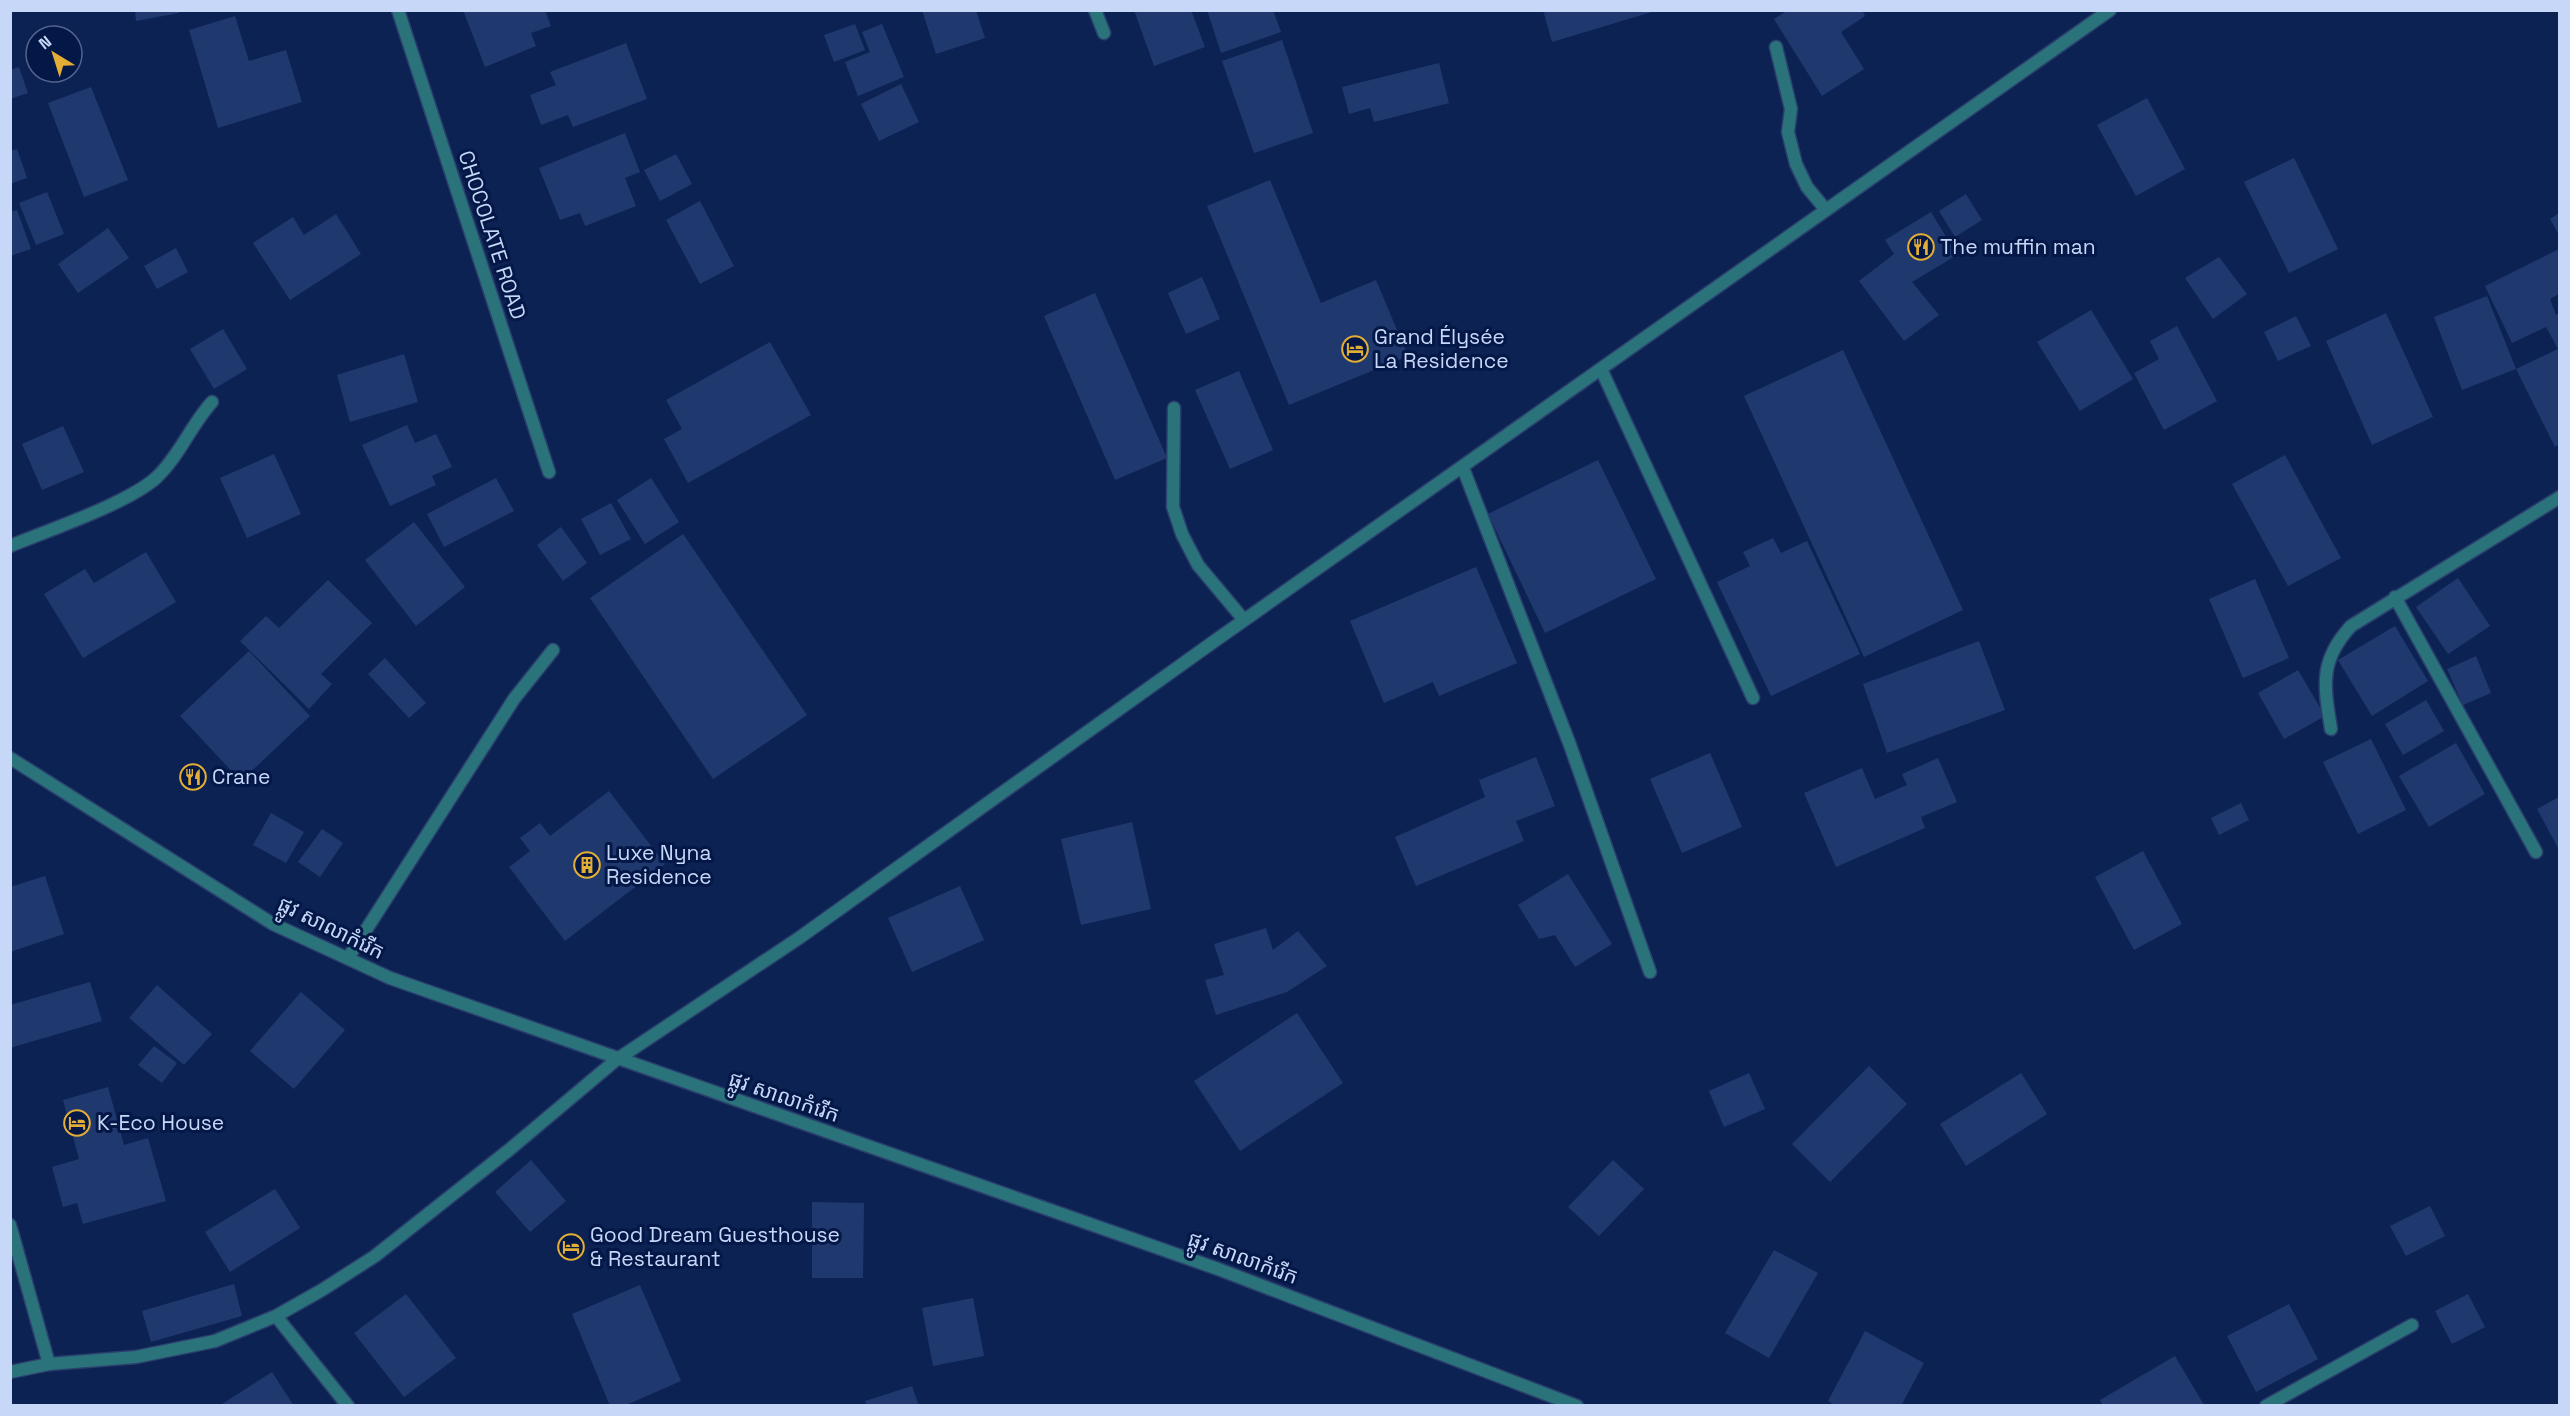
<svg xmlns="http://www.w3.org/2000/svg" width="2570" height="1416" font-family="'Space Grotesk','Noto Sans Khmer',sans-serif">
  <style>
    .building { fill: #1f396f }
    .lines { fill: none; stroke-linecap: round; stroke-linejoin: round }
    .service-casing { stroke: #2a3f6d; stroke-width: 15 }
    .minor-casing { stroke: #2a3f6d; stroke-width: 15 }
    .tertiary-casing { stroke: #2a3f6d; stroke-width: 15 }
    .service { stroke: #2b737a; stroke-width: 12 }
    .minor { stroke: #2b737a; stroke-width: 12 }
    .tertiary { stroke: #2b737a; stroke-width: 12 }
    .labels { text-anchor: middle; stroke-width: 6; stroke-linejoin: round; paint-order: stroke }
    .street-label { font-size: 21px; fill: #c7d7f7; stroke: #041848 }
    .poi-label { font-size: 21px; fill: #c7d7f7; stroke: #041848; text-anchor: start }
  </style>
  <rect width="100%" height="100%" fill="#0c2253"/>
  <path class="building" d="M 135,10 L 179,10 L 179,13 L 136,21 Z
    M 463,10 L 545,10 L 551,26 L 531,33 L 536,46 L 485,67 Z
    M 922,10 L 976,10 L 985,38 L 936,54 Z
    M 1134,10 L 1191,10 L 1205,47 L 1154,66 Z
    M 1207,10 L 1273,10 L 1281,32 L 1221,53 Z
    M 1543,10 L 1655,10 L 1655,11 L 1552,42 Z
    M 1788,10 L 1862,10 L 1865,16 L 1841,32 L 1864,69 L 1822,96 L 1774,19 Z
    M 235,16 L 249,61 L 286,50 L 302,102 L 218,128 L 189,30 Z
    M 855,24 L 865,50 L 834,62 L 824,35 Z
    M 882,24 L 904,77 L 858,96 L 845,62 L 870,52 L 862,32 Z
    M 1282,40 L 1313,133 L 1254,153 L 1222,61 Z
    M 626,43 L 647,99 L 573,127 L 568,115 L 541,125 L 530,95 L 556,85 L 550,72 Z
    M 1439,63 L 1449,103 L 1374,122 L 1370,108 L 1349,114 L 1342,87 Z
    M 19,67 L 28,93 L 10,99 L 10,70 Z
    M 901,84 L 919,122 L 879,141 L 861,104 Z
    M 91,87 L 128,180 L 84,197 L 48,103 Z
    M 2147,98 L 2185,169 L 2136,196 L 2097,125 Z
    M 625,133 L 640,172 L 625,178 L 636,206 L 585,226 L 580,213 L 560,220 L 539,168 Z
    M 17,149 L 27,178 L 10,184 L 10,151 Z
    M 676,154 L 692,184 L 660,201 L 644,170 Z
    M 2294,158 L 2338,249 L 2289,273 L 2244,182 Z
    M 1270,180 L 1321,303 L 1376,280 L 1408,356 L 1289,405 L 1207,206 Z
    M 47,192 L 64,234 L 36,245 L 19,203 Z
    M 1966,194 L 1982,220 L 1955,237 L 1939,211 Z
    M 700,201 L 734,266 L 700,284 L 666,220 Z
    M 17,210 L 31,249 L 10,256 L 10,212 Z
    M 1931,212 L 1957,255 L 1912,282 L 1939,315 L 1904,341 L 1859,281 L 1894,254 L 1885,240 Z
    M 2559,213 L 2559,235 L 2550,219 Z
    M 336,214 L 361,254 L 290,300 L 253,243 L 293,217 L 304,235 Z
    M 108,228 L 129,258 L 78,293 L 58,264 Z
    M 176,248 L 188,272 L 157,289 L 144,266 Z
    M 2559,249 L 2559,294 L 2550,299 L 2556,315 L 2559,313 L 2559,444 L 2555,447 L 2516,369 L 2462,390 L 2434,317 L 2487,296 L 2516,369 L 2558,349 L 2546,327 L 2512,343 L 2485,286 Z
    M 2219,257 L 2247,294 L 2213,319 L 2185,278 Z
    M 1202,277 L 1220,319 L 1186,334 L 1168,293 Z
    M 1095,293 L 1167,458 L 1115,480 L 1044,316 Z
    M 2091,310 L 2133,379 L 2080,411 L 2037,342 Z
    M 2386,313 L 2433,417 L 2372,445 L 2326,341 Z
    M 2296,316 L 2311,346 L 2278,361 L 2264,332 Z
    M 2177,326 L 2217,401 L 2164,430 L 2134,373 L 2159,359 L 2150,341 Z
    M 223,329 L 247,369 L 214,389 L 190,349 Z
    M 770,342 L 811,415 L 688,483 L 664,439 L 682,429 L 666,400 Z
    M 1843,350 L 1963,610 L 1864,657 L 1744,396 Z
    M 404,354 L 418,402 L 350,422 L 337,375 Z
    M 1239,371 L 1273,450 L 1230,469 L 1195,390 Z
    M 407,425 L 415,443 L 436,434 L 452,467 L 432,476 L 436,485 L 390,506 L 362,445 Z
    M 63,426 L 84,472 L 42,490 L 22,444 Z
    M 274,454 L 301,514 L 247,538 L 220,478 Z
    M 2285,455 L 2341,558 L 2288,586 L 2232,484 Z
    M 1598,460 L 1656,579 L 1545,633 L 1488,514 Z
    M 496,478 L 514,511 L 444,547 L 427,514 Z
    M 651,478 L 679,522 L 645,544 L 617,500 Z
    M 611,503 L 631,539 L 600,555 L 581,519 Z
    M 414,522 L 465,587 L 416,626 L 365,560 Z
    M 561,527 L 587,563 L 563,581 L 537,545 Z
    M 683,534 L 807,715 L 713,779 L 590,598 Z
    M 1773,538 L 1781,553 L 1807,541 L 1860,654 L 1771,696 L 1717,582 L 1750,566 L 1743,552 Z
    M 146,552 L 176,602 L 83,658 L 44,594 L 85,569 L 94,583 Z
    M 1476,567 L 1517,663 L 1439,696 L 1433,682 L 1384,703 L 1350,621 Z
    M 2458,578 L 2490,626 L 2448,654 L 2416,607 Z
    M 2255,579 L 2289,658 L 2243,678 L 2209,599 Z
    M 328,580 L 372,623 L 321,674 L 332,684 L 309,709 L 240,641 L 266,616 L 279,628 Z
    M 2395,626 L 2428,681 L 2372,716 L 2338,660 Z
    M 1979,641 L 2005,710 L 1887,753 L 1863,684 Z
    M 249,651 L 310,716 L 241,781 L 180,716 Z
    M 2476,656 L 2491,693 L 2463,705 L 2447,669 Z
    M 385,658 L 426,703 L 409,718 L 368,674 Z
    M 2298,670 L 2325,716 L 2284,739 L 2258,693 Z
    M 2426,700 L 2444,731 L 2403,755 L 2385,724 Z
    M 2371,739 L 2406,810 L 2358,834 L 2323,762 Z
    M 2456,743 L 2485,794 L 2429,827 L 2399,776 Z
    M 1710,753 L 1742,827 L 1682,853 L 1650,779 Z
    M 1536,757 L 1555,806 L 1516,821 L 1524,841 L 1416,886 L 1395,837 L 1485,797 L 1479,780 Z
    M 1938,758 L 1957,802 L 1921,817 L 1925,828 L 1836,867 L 1804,793 L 1862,768 L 1875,799 L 1907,785 L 1902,774 Z
    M 609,791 L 665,864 L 565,941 L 509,867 L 530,851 L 520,838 L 540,823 L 550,836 Z
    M 2559,797 L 2559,850 L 2537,809 Z
    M 2241,803 L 2249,820 L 2219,835 L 2211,818 Z
    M 271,813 L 304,832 L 286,863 L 253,845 Z
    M 1132,822 L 1151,909 L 1081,925 L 1061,839 Z
    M 322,829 L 343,843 L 320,877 L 298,862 Z
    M 2143,851 L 2182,924 L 2134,950 L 2095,877 Z
    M 1568,874 L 1612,944 L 1575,967 L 1555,935 L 1539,939 L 1518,905 Z
    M 45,876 L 64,934 L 10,952 L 10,887 Z
    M 960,886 L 984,940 L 912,972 L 888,918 Z
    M 1266,928 L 1273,950 L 1298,931 L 1327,966 L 1287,992 L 1216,1015 L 1205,980 L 1224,975 L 1214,944 Z
    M 90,982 L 102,1021 L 10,1048 L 10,1005 Z
    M 157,985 L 212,1034 L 184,1065 L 129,1018 Z
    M 301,992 L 345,1030 L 294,1089 L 250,1051 Z
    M 1297,1013 L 1343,1083 L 1240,1151 L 1194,1081 Z
    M 154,1046 L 177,1063 L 162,1083 L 138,1065 Z
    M 1869,1066 L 1907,1104 L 1830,1182 L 1792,1144 Z
    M 1749,1073 L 1765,1109 L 1724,1127 L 1709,1091 Z
    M 2021,1073 L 2047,1114 L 1966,1166 L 1940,1124 Z
    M 108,1087 L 124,1145 L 148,1138 L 166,1201 L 83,1224 L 77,1203 L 63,1207 L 52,1167 L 79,1159 L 63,1100 Z
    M 531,1160 L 566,1201 L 530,1232 L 495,1192 Z
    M 1613,1160 L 1644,1189 L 1599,1236 L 1568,1207 Z
    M 275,1189 L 300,1228 L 230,1272 L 205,1232 Z
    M 812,1202 L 864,1203 L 863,1278 L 812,1278 Z
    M 2430,1206 L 2445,1236 L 2406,1256 L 2390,1226 Z
    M 1774,1250 L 1818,1273 L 1769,1358 L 1725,1333 Z
    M 234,1284 L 242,1316 L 151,1342 L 142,1311 Z
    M 640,1285 L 681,1381 L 624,1406 L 610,1406 L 572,1314 Z
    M 406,1294 L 456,1358 L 404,1397 L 354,1333 Z
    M 2468,1294 L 2485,1327 L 2452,1344 L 2435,1311 Z
    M 973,1298 L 984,1356 L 933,1366 L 922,1308 Z
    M 2289,1304 L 2318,1359 L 2256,1392 L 2227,1336 Z
    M 1865,1331 L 1924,1363 L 1901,1406 L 1836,1406 L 1828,1401 Z
    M 2175,1356 L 2204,1405 L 2103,1406 L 2100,1400 Z
    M 272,1372 L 294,1406 L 219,1406 Z
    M 912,1386 L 919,1406 L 867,1406 L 865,1401 Z"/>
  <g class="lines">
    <g class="service-casing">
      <path id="service" d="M 1776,47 L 1791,109 L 1788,132 L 1796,164 L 1807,187 L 1826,210
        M 1601,369 L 1753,698
        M 1174,408 L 1173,507 L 1182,534 L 1198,565 L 1244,620
        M 2266,1406 L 2412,1325"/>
    </g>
    <g class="minor-casing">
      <path id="minor" d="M 398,10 L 549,472
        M 1095,10 L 1104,33
        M 1463,468 L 1570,745 L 1650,972
        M 10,546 C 49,530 129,503 157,477 C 180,455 191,425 212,402
        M 2395,597 L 2536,852
        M 2331,729 C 2324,685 2319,661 2351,626 L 2560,497
        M 348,958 L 514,699 L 553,650
        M 10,1225 L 49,1364
        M 276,1316 L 348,1406"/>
    </g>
    <g class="tertiary-casing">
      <path id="tertiary" d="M 10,758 L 273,924 L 390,978 L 1218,1269 L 1577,1406
        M 10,1372 L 49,1364 L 136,1357 L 215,1341 L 276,1316 L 322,1290 L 375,1256 L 509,1150 L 616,1060 L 799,938 L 1216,640 L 2110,10"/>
    </g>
    <use href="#service" class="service"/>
    <use href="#minor" class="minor"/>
    <use href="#tertiary" class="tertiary"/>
  </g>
  <defs>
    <g id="restaurant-ring" transform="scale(1.35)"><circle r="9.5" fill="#041848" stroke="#e3ae35" stroke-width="1.5"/><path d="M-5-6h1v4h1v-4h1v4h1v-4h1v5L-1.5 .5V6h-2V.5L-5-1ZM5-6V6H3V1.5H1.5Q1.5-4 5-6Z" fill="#e3ae35"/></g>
    <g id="hotel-ring" transform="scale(1.35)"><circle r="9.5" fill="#041848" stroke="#e3ae35" stroke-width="1.5"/><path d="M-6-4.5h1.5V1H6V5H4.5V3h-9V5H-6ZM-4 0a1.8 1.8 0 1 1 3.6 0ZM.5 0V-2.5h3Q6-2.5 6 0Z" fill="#e3ae35"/></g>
    <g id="building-ring" transform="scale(1.35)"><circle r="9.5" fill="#041848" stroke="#e3ae35" stroke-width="1.5"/><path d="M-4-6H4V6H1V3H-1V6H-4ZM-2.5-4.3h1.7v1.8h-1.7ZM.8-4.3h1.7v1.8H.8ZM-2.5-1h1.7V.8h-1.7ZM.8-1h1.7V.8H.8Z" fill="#e3ae35"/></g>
  </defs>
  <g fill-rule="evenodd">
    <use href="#restaurant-ring" x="1921" y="247"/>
    <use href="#hotel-ring" x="1355" y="349"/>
    <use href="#restaurant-ring" x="193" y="777"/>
    <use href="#building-ring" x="587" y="865"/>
    <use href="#hotel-ring" x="77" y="1123"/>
    <use href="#hotel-ring" x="571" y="1247"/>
  </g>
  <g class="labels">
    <g class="street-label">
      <text transform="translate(492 235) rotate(72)" y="7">CHOCOLATE ROAD</text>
      <text transform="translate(331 928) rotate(26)" y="7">ផ្លូវ សាលាកំរើក</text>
      <text transform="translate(784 1097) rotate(19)" y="7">ផ្លូវ សាលាកំរើក</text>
      <text transform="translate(1243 1258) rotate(20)" y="7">ផ្លូវ សាលាកំរើក</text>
    </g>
    <g class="poi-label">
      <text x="1940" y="254">The muffin man</text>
      <text x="1374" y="344">Grand Élysée<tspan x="1374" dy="24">La Residence</tspan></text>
      <text x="212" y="784">Crane</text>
      <text x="606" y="860">Luxe Nyna<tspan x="606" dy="24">Residence</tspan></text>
      <text x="97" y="1130">K-Eco House</text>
      <text x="590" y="1242">Good Dream Guesthouse<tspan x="590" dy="24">&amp; Restaurant</tspan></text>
    </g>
  </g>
  <rect width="2570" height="1416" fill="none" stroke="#c7d7f7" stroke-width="24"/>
  <g transform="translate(54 54) rotate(322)"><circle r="28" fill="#041848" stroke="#52648e" stroke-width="1.5"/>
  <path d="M0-4.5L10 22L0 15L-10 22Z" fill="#e3ae35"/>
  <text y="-9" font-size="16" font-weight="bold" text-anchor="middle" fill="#c7d7f7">N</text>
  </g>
</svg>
